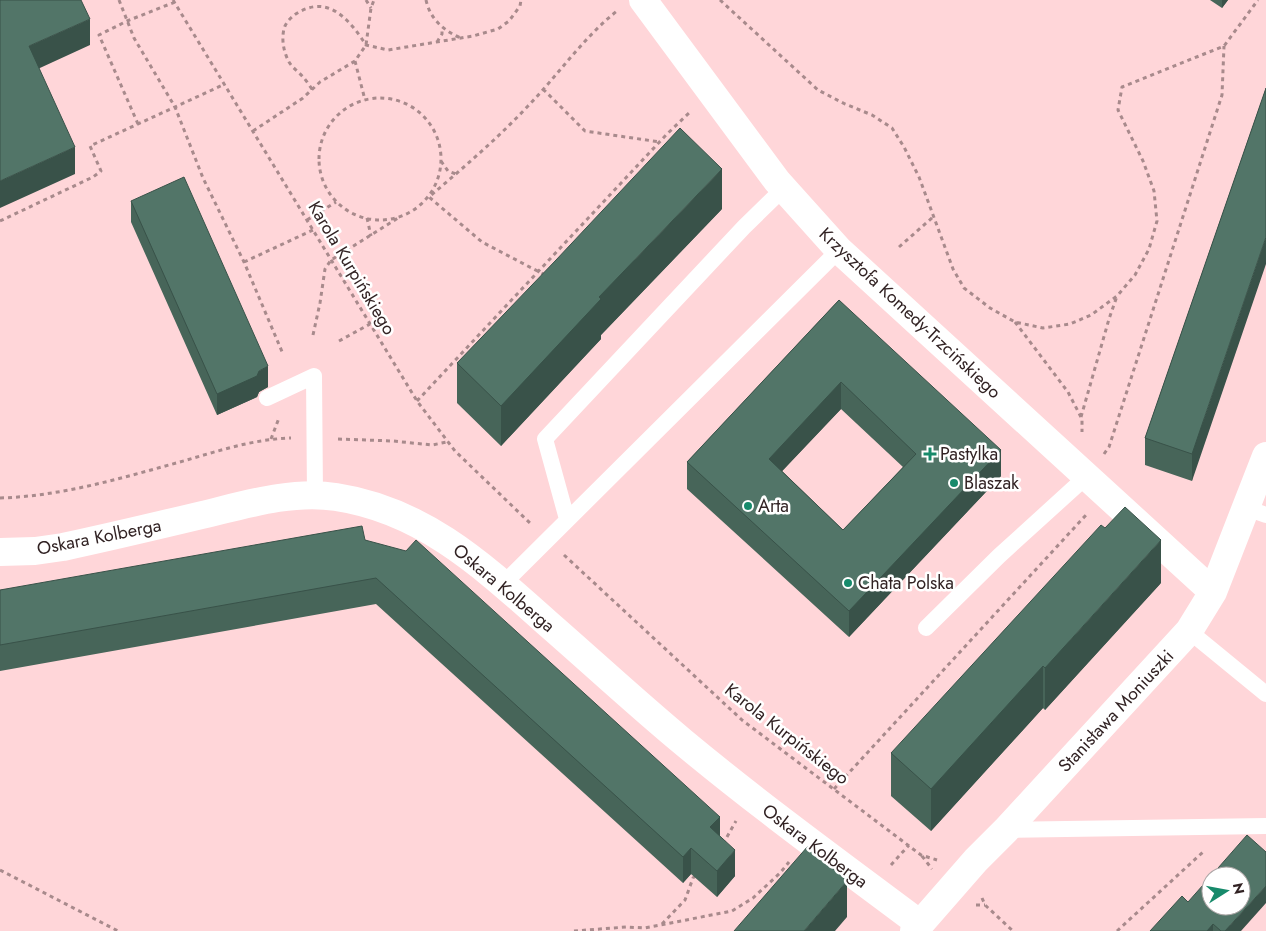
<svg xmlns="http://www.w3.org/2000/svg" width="1266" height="931" font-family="Jost,sans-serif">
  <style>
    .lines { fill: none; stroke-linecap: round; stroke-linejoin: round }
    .path { stroke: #a88a8c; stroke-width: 3; stroke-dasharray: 4 4; stroke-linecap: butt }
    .lane { stroke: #fff; stroke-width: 16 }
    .street { stroke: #fff; stroke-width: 28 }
    .wall { fill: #476559; fill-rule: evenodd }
    .shaded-wall { fill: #395249 }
    .building { fill: #527568; stroke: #395249; fill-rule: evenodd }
    .poi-dot { fill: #178a6b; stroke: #fff; stroke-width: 2 }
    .labels { text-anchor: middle; stroke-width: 5; stroke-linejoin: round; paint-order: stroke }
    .street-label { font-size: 18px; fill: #322324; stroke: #fff }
    .poi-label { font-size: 18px; fill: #322324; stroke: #fff; text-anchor: start }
  </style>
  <rect width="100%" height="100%" fill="#ffd6d9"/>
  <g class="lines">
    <path class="path" d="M 119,0 L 134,38 L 175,107 L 203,178 L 244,262 L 283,354
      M 173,0 L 417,401 L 455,451 L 531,524
      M 366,0 L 371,8
      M 426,0 C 430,19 444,31 461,38
      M 720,0 L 818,90 L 845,104 L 872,115 L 892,128 L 904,147 L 919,177 L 953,269 L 964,288 L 990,308 L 1015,322 L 1043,328 L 1070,324 L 1091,315 L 1117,296 L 1135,275 L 1149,249 L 1157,221 L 1154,191 L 1143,161 L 1118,110 L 1122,87 L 1224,46 L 1258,0
      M 437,42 L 442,34 L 442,28
      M 355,61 L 365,100
      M 312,89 C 309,85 306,80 303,77 C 298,71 291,67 288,60 C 283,50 281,36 285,26 C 291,13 311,4 324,7 C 342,10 357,31 366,45 L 388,50 L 473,36 L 498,29 L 509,21 L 520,6 L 521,0
      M 543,89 L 585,131 L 660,142
      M319 159a61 61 0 1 1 122 0a61 61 0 1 1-122 0Z
      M 138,124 L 99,35 L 127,21 L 175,2
      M 253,131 L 303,98 L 320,82 L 355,61 L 366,45 L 371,8 L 374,0
      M 441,161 L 448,171 L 456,174
      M 367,218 L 371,236
      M 307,220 L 336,202
      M 0,221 L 93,177 L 101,171 L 90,146 L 225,84
      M 899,247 L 933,217
      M 244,262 L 313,230
      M 545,275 L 482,242 L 429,197 C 463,168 497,139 528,106 C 558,75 583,38 617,11
      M 1015,322 L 1068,392 L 1082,419 L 1082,432
      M 313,335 L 320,303 L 325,269 L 331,260 L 398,218
      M 339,341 L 370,324
      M 417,401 L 666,135 L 690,112
      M 1081,417 L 1109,319 L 1117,296
      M 271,439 L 279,418
      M 338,439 L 393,441 L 432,445 L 447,442
      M 1104,454 L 1109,447 L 1222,95 L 1224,46
      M 0,498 C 64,496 125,477 187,460 C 221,450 255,439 291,438
      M 564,555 L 742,720 L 921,855 L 937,860
      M 834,789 L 1086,515
      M 723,844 L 736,821
      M 922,856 L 932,869
      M 891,865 L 909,845
      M 0,870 L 118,931
      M 982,898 L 985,905 L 1013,931
      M 976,905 L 985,905
      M 662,924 L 685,900 L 693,878 L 696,875
      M 574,931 L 626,927 L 645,928 L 732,911 L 753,898 L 780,873 L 789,862
      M 1117,931 L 1203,852"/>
    <path class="lane" d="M 267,398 L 314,376 L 315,496
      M 1246,508 L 1266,515
      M 567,519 L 545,439 L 744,227 L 784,188
      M 503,584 L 839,250
      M 926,628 L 999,556 L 1087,476
      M 1189,631 L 1266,694
      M 1006,830 L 1266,826"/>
    <path class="street" d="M 643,0 L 777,181 L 839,250 L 1213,592
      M 0,552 L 35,551 L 63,547 C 110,537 156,526 202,515 C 244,505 292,490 336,497 C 423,510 483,566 546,622 C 592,662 636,703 683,742 C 760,806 840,864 920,924
      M 914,931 L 976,860 L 1006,830 L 1189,631 L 1213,592 L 1266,456"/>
  </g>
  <path class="wall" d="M 1210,0 L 1228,0 L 1222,8 Z
    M 1266,88 L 1192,481 L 1145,465 L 1145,438 Z
    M 131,201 L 268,387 L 259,392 L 257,397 L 217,415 L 131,222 Z
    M 722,209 L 601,335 L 601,339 L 501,446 L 457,403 L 457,363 Z
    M 839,300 L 1001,476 L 849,637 L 687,489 L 687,462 ZM 841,409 L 903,467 L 843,530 L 782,471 Z
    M 365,540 L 720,836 L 735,876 L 717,897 L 691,874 L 683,883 L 376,604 L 0,671 L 0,590 Z
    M 1161,583 L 1045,710 L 1043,708 L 931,831 L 891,796 L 891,753 Z
    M 1188,902 L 1241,931 L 1150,931 Z"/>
  <path class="shaded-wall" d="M 1222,0 L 1228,0 L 1222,8 Z
    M 90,19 L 90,45 L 29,73 L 29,46 Z
    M 75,147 L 75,174 L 0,208 L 0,181 Z
    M 722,169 L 722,209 L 601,335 L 601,339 L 501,446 L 501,406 L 599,297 Z
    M 1266,237 L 1266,264 L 1192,481 L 1192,454 Z
    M 268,366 L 268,387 L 259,392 L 257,397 L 217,415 L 217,394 Z
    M 841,382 L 841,409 L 769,485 L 769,459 Z
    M 1001,450 L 1001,476 L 849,637 L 849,611 Z
    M 1161,540 L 1161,583 L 1045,710 L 1045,668 Z
    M 1043,666 L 1043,708 L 931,831 L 931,789 Z
    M 720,817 L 720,843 L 710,827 Z
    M 691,848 L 691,874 L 683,883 L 683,857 Z
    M 735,850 L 735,876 L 717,897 L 717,871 Z
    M 847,881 L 847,917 L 835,931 L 804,931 Z
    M 1266,886 L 1266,903 L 1241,931 L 1225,931 Z
    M 1213,924 L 1213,931 L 1207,931 Z"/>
  <path class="building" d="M 0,0 L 81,0 L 90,19 L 29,46 L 75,147 L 0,181 Z
    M 1266,88 L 1266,237 L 1192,454 L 1145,438 Z
    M 680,128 L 722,169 L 599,297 L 601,299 L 501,406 L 457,363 L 556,260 Z
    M 184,177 L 268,366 L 259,371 L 257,376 L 217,394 L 131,201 Z
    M 839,300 L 1001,450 L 849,611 L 687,462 ZM 841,382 L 916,454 L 843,530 L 769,459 Z
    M 1125,507 L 1161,540 L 1045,668 L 1043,666 L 931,789 L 891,753 L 1101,525 L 1105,528 Z
    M 362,526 L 365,540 L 406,551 L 416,540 L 720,817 L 710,827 L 735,850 L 717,871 L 691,848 L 683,857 L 376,578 L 0,645 L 0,590 Z
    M 1247,835 L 1266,852 L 1266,886 L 1225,931 L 1221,931 L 1213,924 L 1207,931 L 1150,931 L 1182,896 L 1188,902 L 1211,876 L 1211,906 L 1241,906 L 1241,876 L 1211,876 Z
    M 808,846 L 847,881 L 804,931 L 734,931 Z"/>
  <g class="poi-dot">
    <path d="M927.5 446.5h5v5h5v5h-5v5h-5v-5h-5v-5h5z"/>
    <circle cx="954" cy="483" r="5"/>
    <circle cx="748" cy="506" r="5"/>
    <circle cx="848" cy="583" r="5"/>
  </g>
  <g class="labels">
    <g class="street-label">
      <text transform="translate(352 268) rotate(59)" y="6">Karola Kurpińskiego</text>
      <text transform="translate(910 313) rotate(43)" y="6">Krzysztofa Komedy-Trzcińskiego</text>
      <text transform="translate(99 537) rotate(-11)" y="6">Oskara Kolberga</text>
      <text transform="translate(504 588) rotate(40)" y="6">Oskara Kolberga</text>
      <text transform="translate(1116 711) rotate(-47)" y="6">Stanisława Moniuszki</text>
      <text transform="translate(787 734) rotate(38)" y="6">Karola Kurpińskiego</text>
      <text transform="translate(815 846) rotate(37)" y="6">Oskara Kolberga</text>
    </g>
    <g class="poi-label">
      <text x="940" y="460">Pastylka</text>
      <text x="964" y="489">Blaszak</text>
      <text x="758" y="512">Arta</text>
      <text x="858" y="589">Chata Polska</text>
    </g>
  </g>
  <g transform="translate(1226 891) rotate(79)"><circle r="24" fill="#ffffff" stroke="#ada7a7"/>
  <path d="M0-4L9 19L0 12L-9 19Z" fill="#178a6b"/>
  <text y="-8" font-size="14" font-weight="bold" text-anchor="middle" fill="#322324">N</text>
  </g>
</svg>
